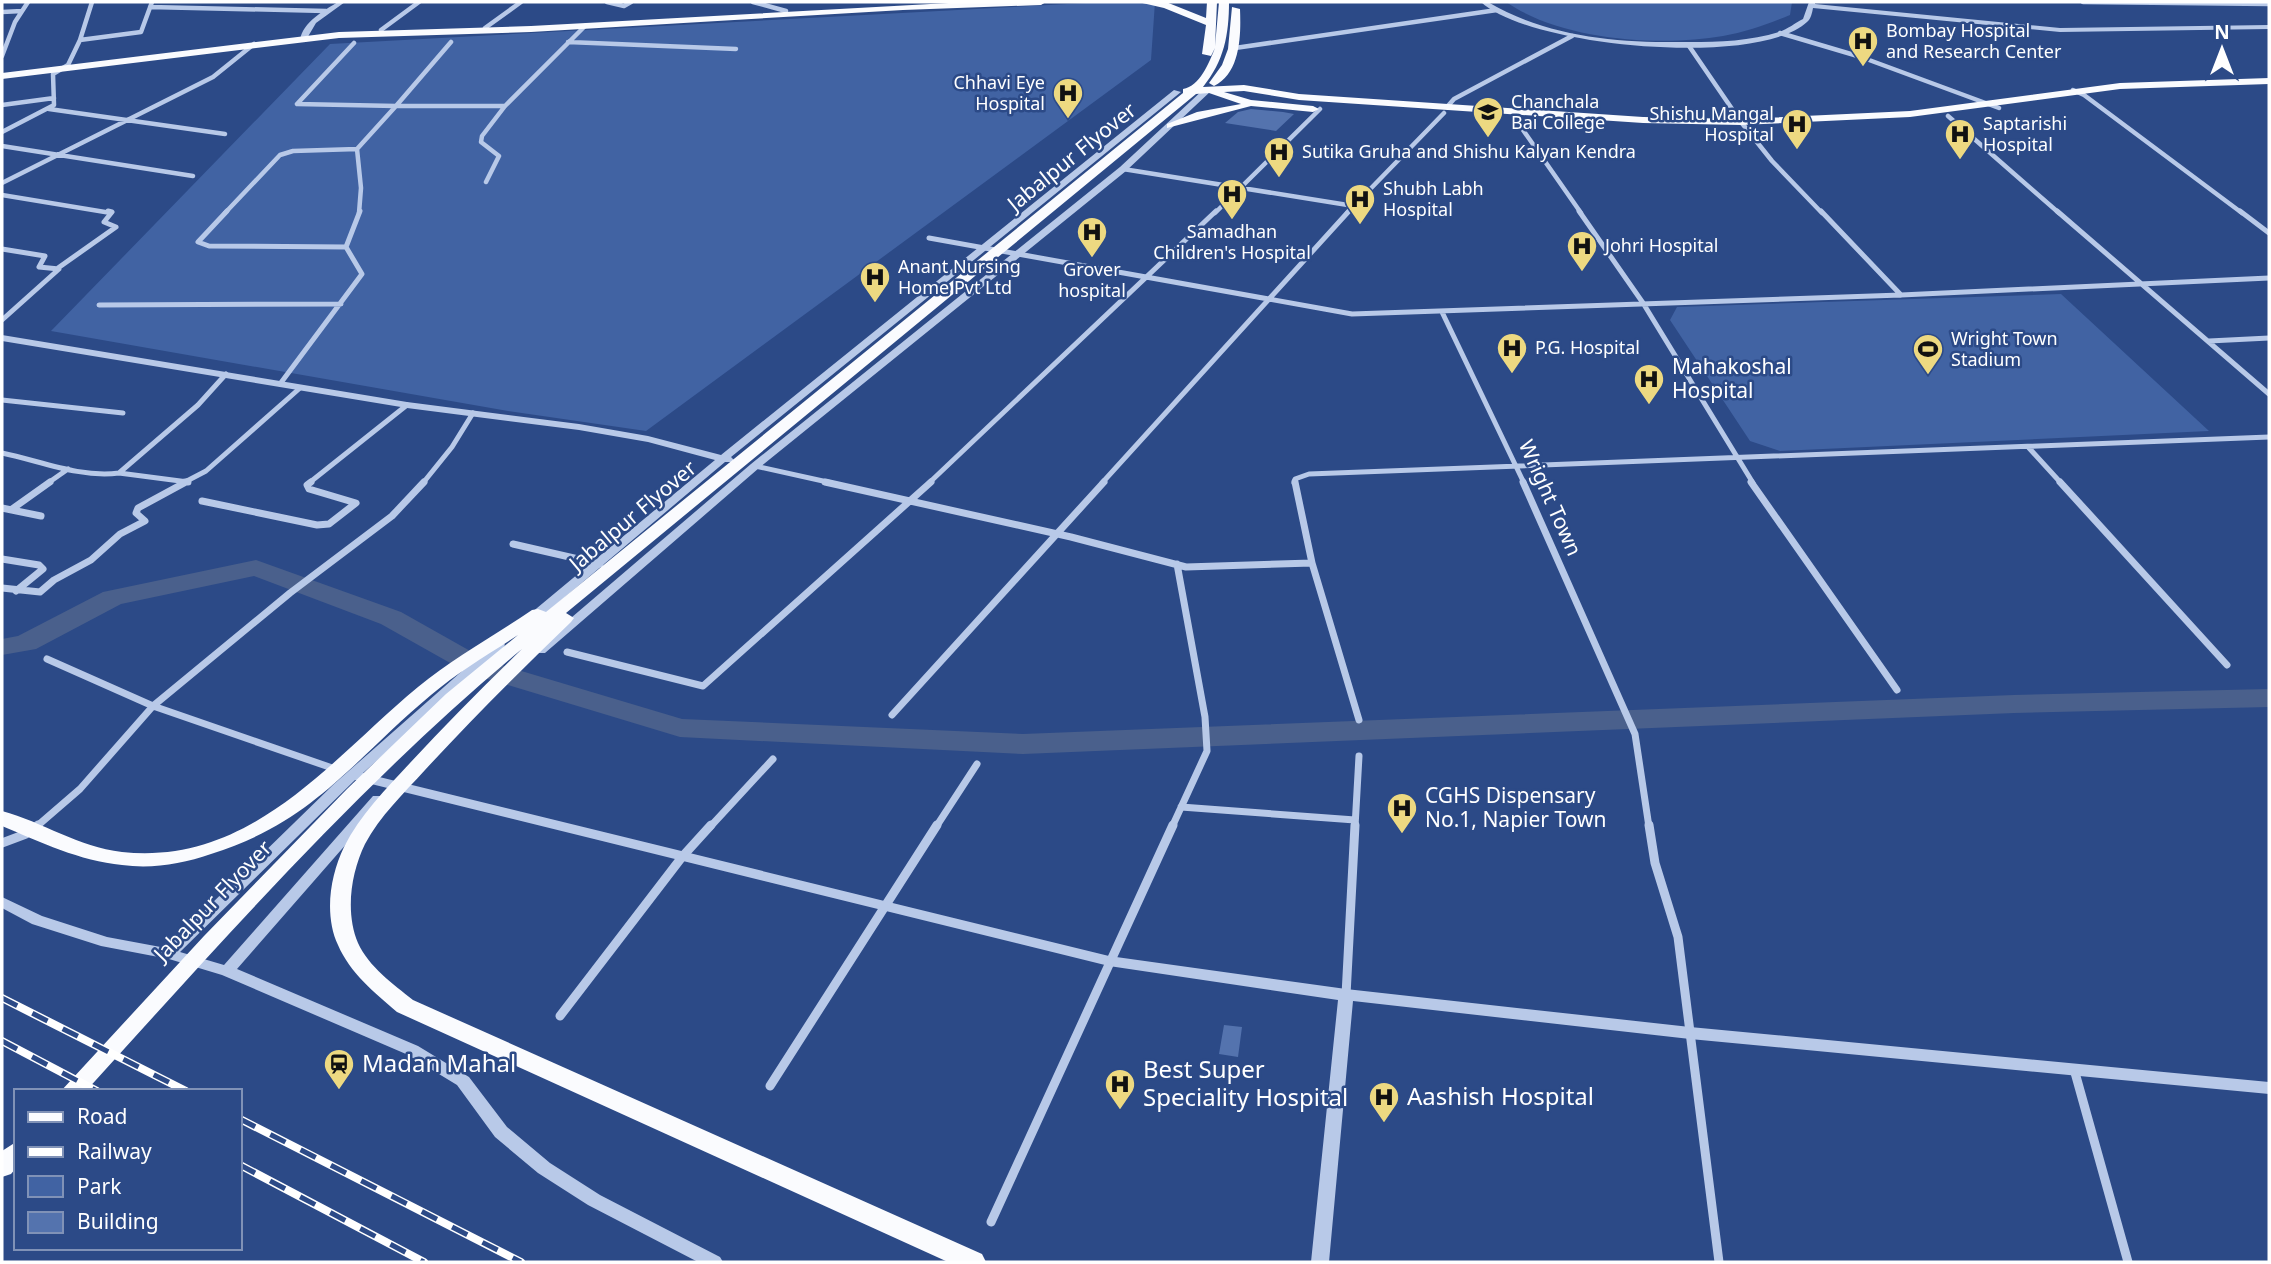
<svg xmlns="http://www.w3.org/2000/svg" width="2271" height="1264" font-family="'Noto Sans',sans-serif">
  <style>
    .green { fill: #4163a3 }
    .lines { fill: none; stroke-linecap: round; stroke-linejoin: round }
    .river { fill: #4a608c; fill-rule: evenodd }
    .building { fill: #5473ae }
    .minor-far3 { stroke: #b8c9e8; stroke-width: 4.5 }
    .minor-far2 { stroke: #b8c9e8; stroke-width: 5 }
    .minor-far1 { stroke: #b8c9e8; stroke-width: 7 }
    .minor { stroke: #b8c9e8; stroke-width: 9 }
    .tertiary { fill: #b8c9e8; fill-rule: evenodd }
    .primary { fill: #fafbfe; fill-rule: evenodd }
    .rail-casing { stroke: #fff; stroke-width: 8 }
    .rail { stroke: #2c4a87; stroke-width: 5; stroke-dasharray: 17; stroke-linecap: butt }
    .labels { text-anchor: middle; stroke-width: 5; stroke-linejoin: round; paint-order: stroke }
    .far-poi-label { font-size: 18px; fill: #fff; stroke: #2c4a87; text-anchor: start }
    .street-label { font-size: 21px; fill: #fff; stroke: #2c4a87 }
    .poi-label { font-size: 21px; fill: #fff; stroke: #2c4a87; text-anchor: start }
    .near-poi-label { font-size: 24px; fill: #fff; stroke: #2c4a87; text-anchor: start }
  </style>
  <rect width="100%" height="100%" fill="#2c4a87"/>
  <path class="green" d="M 1104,2 L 1155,2 L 1151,60 L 646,431 L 508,411 L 51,331 L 330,44 Z
    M 1506,2 L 1792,2 L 1790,15 C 1768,24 1746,32 1723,36 C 1659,47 1561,40 1506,2 Z
    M 2061,294 L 2209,431 L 1780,451 L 1750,441 L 1670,320 L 1677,307 Z"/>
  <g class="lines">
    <path class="river" d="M 256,560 L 401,612 L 488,661 L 682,719 L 1023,734 L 2014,695 L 2269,689 L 2269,707 L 2014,713 L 1023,754 L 680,737 L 468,673 L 381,624 L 254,576 L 121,604 L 36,649 L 2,655 L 2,639 L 18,636 L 103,592 Z"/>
  </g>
  <path class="building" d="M 1251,109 L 1283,112 L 1294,114 L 1276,131 L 1225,123 L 1238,112 Z
    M 1224,1025 L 1242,1027 L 1238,1057 L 1219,1054 Z"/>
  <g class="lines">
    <path class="minor-far3" d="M 607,2 L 624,6 L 631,2
      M 753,2 L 786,11
      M 2083,2 L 2269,4
      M 150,7 L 326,11
      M 2,12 L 22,11
      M 485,28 L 521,2
      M 381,30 L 419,2
      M 1780,33 L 1861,57 L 1999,108
      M 80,40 L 141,32 L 152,2
      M 568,42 L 736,49
      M 354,43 L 297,104 L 396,106 L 451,42
      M 1689,46 L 1741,122 L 1772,161 L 1822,213
      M 1235,48 L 1497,10
      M 2,56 L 15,22 L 28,2
      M 2073,90 L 2084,95 L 2242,213
      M 2,105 L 54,98
      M 1447,107 L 1454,99 L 1572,36
      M 49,109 L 225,134
      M 1515,112 L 1514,117 L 1581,213
      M 1948,116 L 2059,213
      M 2,132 L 54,105 L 53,74 L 68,65 L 80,40 L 92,2
      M 2,146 L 193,176
      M 1123,169 L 1354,206
      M 486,182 L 499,156 L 481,142 L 482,136 L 505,106 L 585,26
      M 2,183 L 213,77 L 254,44
      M 2,195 L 111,213
      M 225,213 L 280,155 L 293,151 L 357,149
      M 359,213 L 361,188 L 357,149 L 396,106 L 505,106
      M 1215,213 L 1320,109
      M 1347,213 L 1444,113"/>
    <path class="minor-far2" d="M 227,211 L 198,242 L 209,246 L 346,247
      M 1579,211 L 1643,303 L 1753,483
      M 1821,211 L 1901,295
      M 2057,211 L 2269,394
      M 2240,211 L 2269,233
      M 929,238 L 1352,314 L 1901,295 L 2269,278
      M 2,249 L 45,256 L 39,267 L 59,269 L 2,320
      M 58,268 L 116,227 L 104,222 L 112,212 L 108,211
      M 99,305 L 341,304
      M 1442,312 L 1524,483
      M 2209,341 L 2269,338
      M 280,384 L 362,274 L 346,247 L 360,211
      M 2,400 L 123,413
      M 2029,448 L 2061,483
      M 2,453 C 41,461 79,478 119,473 L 198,405 L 226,374
      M 755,466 L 832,483
      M 119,473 L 188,482
      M 48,483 L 68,469
      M 183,483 L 206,471 L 300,388
      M 309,483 L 407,405
      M 423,483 L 452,447 L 473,413
      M 929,483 L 1216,211
      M 1102,483 L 1349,211
      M 1294,483 L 1295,479 L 1309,474 L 2269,437"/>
    <path class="minor-far1" d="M 185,482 L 188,482
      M 825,482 L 1071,537 L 1186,567 L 1312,563
      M 1295,482 L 1312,563 L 1359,720
      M 1523,482 L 1635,734 L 1649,827
      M 1751,482 L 1897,690
      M 2060,482 L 2227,665
      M 202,501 L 317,525 L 329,524 L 356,503 L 309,489 L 307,485 L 311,482
      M 2,508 L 41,516
      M 12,509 L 50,482
      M 513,544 L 600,564
      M 2,559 L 39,565 L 43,569 L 16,591
      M 2,588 L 40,592 L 54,580 L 91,560 L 120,534 L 145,521 L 136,513 L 138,508 L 186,482
      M 567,652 L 703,686 L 931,482
      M 47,659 L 153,706 L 338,770
      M 892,715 L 1104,482
      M 1181,807 L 1355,820
      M 36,827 L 80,789 L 153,706 L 290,593 L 392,516 L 424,482
      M 710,827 L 773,759
      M 936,827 L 977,764
      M 1172,827 L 1207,751 L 1205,717 L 1177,564
      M 1355,827 L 1359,756"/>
    <path class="minor" d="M 1649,825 L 1655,863 L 1678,937 L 1719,1262
      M 2,843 L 26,834 L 38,825
      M 1346,995 L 1355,825
      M 560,1016 L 682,857 L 711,825
      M 2074,1069 L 2128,1262
      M 770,1086 L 937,825
      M 991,1222 L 1173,825"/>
    <path class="tertiary" d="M 338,2 L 345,2 L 316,23 L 306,40 L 300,40 C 303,22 323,11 338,2 Z
      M 1481,2 L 1488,2 C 1549,38 1621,43 1690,42 C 1719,42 1751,41 1779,32 C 1788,29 1795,23 1803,19 L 1809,2 L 1815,2 L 1815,4 L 2060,28 L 2269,25 L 2269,29 L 2060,32 L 1813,8 C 1812,13 1811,19 1807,22 C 1757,68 1529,47 1481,2 Z
      M 1205,88 L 1212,90 L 1126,171 L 759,468 L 545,653 L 537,653 L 535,650 L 537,647 L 751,464 L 1120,167 Z
      M 1174,90 L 1181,92 L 731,457 L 734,460 L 733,462 L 725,462 L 533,624 L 529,625 L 523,621 L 525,618 L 715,460 L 648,442 L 579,430 L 407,408 L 2,341 L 2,335 L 407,402 L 579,424 L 648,436 L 721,455 Z
      M 499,641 L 503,642 L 505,645 L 503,648 L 363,773 L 1109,956 L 1346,989 L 1690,1027 L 2269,1082 L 2269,1094 L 1690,1039 L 1353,1001 L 1329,1262 L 1311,1262 L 1338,1000 L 1109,966 L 355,780 L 180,952 L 224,965 L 373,796 L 383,796 L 385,799 L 383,802 L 237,969 L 418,1046 L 469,1077 L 507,1127 L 550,1163 L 600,1195 L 720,1257 L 723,1262 L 698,1262 L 588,1205 L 538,1173 L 495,1137 L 457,1085 L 406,1054 L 222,975 L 169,959 L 101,946 L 32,924 L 2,908 L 2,897 L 42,916 L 107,937 L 166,948 L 334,784 L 495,642 Z"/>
    <path class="primary" d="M 967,2 L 1046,2 L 1041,5 L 903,10 L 531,32 L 339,38 L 2,79 L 2,73 L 339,32 L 531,26 Z
      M 1138,2 L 1166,2 L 1206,18 L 1207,2 L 1217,2 L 1215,46 L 1219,2 L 1229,2 C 1229,35 1224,61 1203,87 L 1244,85 L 1299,94 L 1643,117 L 1741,119 L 1910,111 L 2120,83 L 2269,78 L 2269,84 L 2120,89 L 1910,117 L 1741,125 L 1643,123 L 1299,100 L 1244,91 L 1224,92 L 1251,100 L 1313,106 L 1319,109 L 1313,112 L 1251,106 L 1167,128 L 1167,124 L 1197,112 L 1241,104 L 1209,93 L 1196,94 L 566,613 L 574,618 L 571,622 C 521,670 472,719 425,770 C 404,793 380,816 365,844 C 351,873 345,912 358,943 C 369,967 393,984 413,1000 L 982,1254 L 986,1262 L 948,1262 L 397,1012 C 374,992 350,973 338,945 C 324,915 330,876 344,847 C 360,815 386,789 410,763 C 446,724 484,686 522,649 C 363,781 225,938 86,1091 L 61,1091 L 204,936 L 347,789 L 446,694 L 518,635 C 489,654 458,672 431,695 C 353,760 314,822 211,854 C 182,864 152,869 122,865 C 80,861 40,842 2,826 L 2,811 C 43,822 78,847 122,852 C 251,866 330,760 418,687 C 453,658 494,636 532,610 L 538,609 L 546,612 L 1183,93 L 1183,89 C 1200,86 1209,63 1215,48 L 1211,56 L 1202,54 L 1206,25 L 1164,8 Z
      M 1232,7 L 1240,9 C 1241,34 1241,73 1214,86 L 1209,83 L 1222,65 L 1228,49 Z
      M 16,1142 L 16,1168 L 11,1174 L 2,1177 L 2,1151 Z"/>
    <g class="rail-casing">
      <path id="rail" d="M 2,998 L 186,1091
        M 2,1041 L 97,1091
        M 240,1119 L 521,1262
        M 240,1165 L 424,1262"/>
    </g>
    <use href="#rail" class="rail"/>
  </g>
  <defs>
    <g id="hospital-pin" transform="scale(1.575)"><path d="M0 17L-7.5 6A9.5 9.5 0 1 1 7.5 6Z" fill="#edd981" stroke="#2c4a87"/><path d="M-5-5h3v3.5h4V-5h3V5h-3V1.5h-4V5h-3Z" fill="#111"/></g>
    <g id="university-pin" transform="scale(1.575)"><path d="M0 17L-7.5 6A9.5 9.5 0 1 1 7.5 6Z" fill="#edd981" stroke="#2c4a87"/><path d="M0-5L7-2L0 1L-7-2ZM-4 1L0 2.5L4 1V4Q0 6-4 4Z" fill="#111"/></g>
    <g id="stadium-pin" transform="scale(1.575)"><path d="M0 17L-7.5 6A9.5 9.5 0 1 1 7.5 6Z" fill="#edd981" stroke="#2c4a87"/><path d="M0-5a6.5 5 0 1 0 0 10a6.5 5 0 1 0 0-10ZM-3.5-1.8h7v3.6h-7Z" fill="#111"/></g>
    <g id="station-pin" transform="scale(1.575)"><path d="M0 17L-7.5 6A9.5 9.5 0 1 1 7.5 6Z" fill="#edd981" stroke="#2c4a87"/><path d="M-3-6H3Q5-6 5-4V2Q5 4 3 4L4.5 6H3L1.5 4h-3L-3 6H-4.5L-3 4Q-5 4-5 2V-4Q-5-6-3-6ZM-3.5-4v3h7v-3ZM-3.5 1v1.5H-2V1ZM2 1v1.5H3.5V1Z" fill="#111"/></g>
  </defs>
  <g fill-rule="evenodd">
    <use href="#hospital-pin" x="1863" y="41"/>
    <use href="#hospital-pin" x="1068" y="93"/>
    <use href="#university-pin" x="1488" y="112"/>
    <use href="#hospital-pin" x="1797" y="124"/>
    <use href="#hospital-pin" x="1960" y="134"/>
    <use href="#hospital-pin" x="1279" y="152"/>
    <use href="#hospital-pin" x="1232" y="194"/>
    <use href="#hospital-pin" x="1360" y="199"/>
    <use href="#hospital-pin" x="1092" y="232"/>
    <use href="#hospital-pin" x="1582" y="246"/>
    <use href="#hospital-pin" x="875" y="277"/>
    <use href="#hospital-pin" x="1512" y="348"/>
    <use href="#stadium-pin" x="1928" y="349"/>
    <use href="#hospital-pin" x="1649" y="379"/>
    <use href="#hospital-pin" x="1402" y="808"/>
    <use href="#station-pin" x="339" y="1064"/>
    <use href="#hospital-pin" x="1120" y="1084"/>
    <use href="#hospital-pin" x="1384" y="1097"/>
  </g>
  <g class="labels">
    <g class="far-poi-label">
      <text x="1886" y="37">Bombay Hospital<tspan x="1886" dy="21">and Research Center</tspan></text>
      <text x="1045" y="89" text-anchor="end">Chhavi Eye<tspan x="1045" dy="21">Hospital</tspan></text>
      <text x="1511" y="108">Chanchala<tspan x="1511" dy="21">Bai College</tspan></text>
      <text x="1774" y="120" text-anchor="end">Shishu Mangal<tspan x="1774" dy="21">Hospital</tspan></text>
      <text x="1983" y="130">Saptarishi<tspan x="1983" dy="21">Hospital</tspan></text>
      <text x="1302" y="158">Sutika Gruha and Shishu Kalyan Kendra</text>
      <text x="1383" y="195">Shubh Labh<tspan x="1383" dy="21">Hospital</tspan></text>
      <text x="1232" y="238" text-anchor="middle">Samadhan<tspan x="1232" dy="21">Children's Hospital</tspan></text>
      <text x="1605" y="252">Johri Hospital</text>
      <text x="898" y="273">Anant Nursing<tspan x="898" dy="21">Home Pvt Ltd</tspan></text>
      <text x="1092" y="276" text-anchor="middle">Grover<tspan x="1092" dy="21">hospital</tspan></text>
      <text x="1951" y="345">Wright Town<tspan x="1951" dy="21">Stadium</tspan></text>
      <text x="1535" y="354">P.G. Hospital</text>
    </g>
    <g class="street-label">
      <text transform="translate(1072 157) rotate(-39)" y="7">Jabalpur Flyover</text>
      <text transform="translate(1550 498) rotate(66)" y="7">Wright Town</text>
      <text transform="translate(633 516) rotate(-40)" y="7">Jabalpur Flyover</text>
      <text transform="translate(213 901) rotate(-46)" y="7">Jabalpur Flyover</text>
    </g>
    <g class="poi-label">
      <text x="1672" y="374">Mahakoshal<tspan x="1672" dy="24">Hospital</tspan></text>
      <text x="1425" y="803">CGHS Dispensary<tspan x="1425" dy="24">No.1, Napier Town</tspan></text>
    </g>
    <g class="near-poi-label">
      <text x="362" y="1072">Madan Mahal</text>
      <text x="1143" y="1078">Best Super<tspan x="1143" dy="28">Speciality Hospital</tspan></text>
      <text x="1407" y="1105">Aashish Hospital</text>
    </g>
  </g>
  <rect width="2271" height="1264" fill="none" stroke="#ffffff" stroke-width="7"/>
  <rect x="14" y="1089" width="228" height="161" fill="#2c4a87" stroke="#8092b7" stroke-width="2"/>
  <rect x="28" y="1112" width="35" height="10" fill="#fafbfe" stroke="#8092b7" stroke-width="2"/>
  <text x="77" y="1124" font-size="21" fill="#ffffff">Road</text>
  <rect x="28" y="1147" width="35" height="10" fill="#ffffff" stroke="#8092b7" stroke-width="2"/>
  <text x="77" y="1159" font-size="21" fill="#ffffff">Railway</text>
  <rect x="28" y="1176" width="35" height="21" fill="#4163a3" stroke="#8092b7" stroke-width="2"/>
  <text x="77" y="1194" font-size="21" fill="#ffffff">Park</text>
  <rect x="28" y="1212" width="35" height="21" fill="#5473ae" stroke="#8092b7" stroke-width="2"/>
  <text x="77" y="1229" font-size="21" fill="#ffffff">Building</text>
  <g transform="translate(2222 49)" stroke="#2c4a87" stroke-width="5" paint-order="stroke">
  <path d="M0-5L12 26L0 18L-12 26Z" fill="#ffffff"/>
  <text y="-10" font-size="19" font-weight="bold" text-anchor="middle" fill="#ffffff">N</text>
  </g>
</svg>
